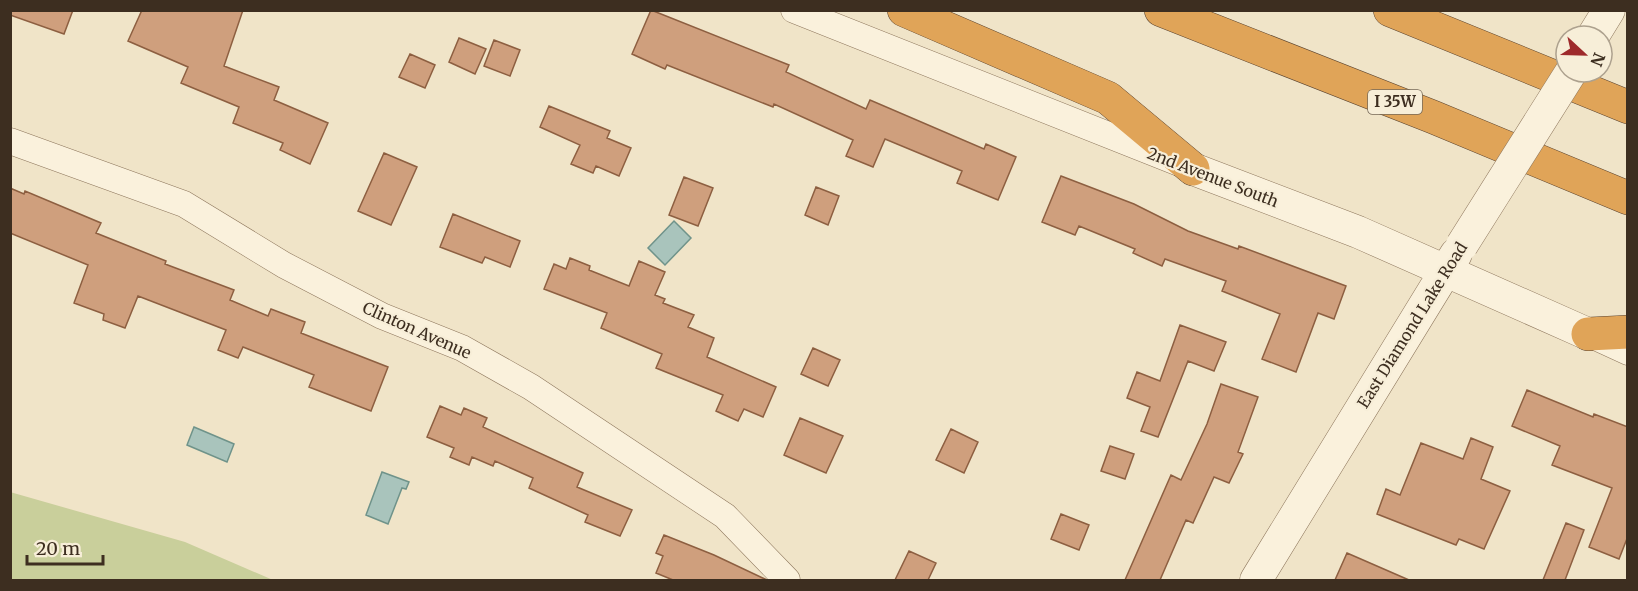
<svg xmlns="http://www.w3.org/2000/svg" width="1638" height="591" font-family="Merriweather,serif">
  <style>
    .green { fill: #c9cf9b }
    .water { fill: #a9c4bc; stroke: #6f938a; stroke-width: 1.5 }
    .building { fill: #cf9f7d; stroke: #8d5f41; stroke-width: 1.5 }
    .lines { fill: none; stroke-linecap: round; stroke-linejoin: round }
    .minor-casing { stroke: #8d765c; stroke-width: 27 }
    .tertiary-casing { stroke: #8d765c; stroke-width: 33 }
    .motorway-casing { stroke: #5b4430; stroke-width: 34 }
    .minor { stroke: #faf1dc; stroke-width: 26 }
    .tertiary { stroke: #faf1dc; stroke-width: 32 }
    .motorway { stroke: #e0a458; stroke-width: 33 }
    .tertiary-bridge-casing { stroke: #8d765c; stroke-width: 33; stroke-linecap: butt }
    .tertiary-bridge { stroke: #faf1dc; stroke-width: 32 }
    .labels { text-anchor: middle; stroke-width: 4.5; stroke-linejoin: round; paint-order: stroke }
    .shield { fill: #f7eed8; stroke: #756857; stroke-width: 1.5 }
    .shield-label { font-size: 15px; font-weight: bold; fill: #3d2e20 }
    .street-label { font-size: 16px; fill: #3d2e20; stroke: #f7eed8 }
  </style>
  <rect width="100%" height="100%" fill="#f0e4c8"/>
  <path class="green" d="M 10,492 L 185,542 L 273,580 L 11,580 Z"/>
  <path class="water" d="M 674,221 L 691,238 L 665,265 L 648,248 Z
    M 194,427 L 234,444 L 227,462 L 187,445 Z
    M 382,472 L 409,482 L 406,489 L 402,488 L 388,524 L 366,515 Z"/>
  <path class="building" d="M 10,10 L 73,10 L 64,34 L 10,15 Z
    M 142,10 L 243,10 L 224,66 L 279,87 L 274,100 L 328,123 L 310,164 L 280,150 L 283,143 L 233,123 L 239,107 L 181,83 L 188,67 L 128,41 Z
    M 651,10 L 789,65 L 786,72 L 866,109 L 870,100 L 984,149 L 986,144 L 1016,157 L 998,200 L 957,183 L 962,171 L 885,139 L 873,167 L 846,156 L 853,140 L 774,104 L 773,107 L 667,65 L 665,69 L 632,54 Z
    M 459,38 L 486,49 L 475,74 L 449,62 Z
    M 494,40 L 520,50 L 510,76 L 484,66 Z
    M 410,54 L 435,65 L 425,88 L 399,77 Z
    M 549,106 L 610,131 L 607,138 L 631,148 L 619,176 L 596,166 L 593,173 L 571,164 L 580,145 L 540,127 Z
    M 384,153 L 417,167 L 391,225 L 358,211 Z
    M 1061,176 L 1134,204 L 1188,231 L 1238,249 L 1239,246 L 1346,286 L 1334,319 L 1318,313 L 1296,372 L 1262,359 L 1280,314 L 1222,291 L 1226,281 L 1165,259 L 1162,266 L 1133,253 L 1135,249 L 1079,226 L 1075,235 L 1042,222 Z
    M 684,177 L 713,188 L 698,226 L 669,215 Z
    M 816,187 L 839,196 L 828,225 L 805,215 Z
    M 10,188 L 24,194 L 25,191 L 101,223 L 96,233 L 166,261 L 165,264 L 234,290 L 230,300 L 268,316 L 271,309 L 305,322 L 301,333 L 388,367 L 371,411 L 309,387 L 314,375 L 243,347 L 238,358 L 218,350 L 226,330 L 138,296 L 125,328 L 103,320 L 104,314 L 74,303 L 88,265 L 10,233 Z
    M 453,214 L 520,241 L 510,267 L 485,257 L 482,263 L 440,247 Z
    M 570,258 L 590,266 L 589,270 L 629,286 L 639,261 L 665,272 L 655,295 L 665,299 L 663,303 L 694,315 L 688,327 L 714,338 L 707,357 L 776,387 L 763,417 L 744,409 L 738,421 L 716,411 L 723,395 L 656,368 L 662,354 L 601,328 L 607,313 L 544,289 L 554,264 L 566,269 Z
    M 1180,325 L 1226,342 L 1214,371 L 1188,361 L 1158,437 L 1141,431 L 1150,407 L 1127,398 L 1137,372 L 1160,381 Z
    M 813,348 L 840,360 L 828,386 L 801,374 Z
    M 1221,384 L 1258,397 L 1238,452 L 1243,454 L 1229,483 L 1214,477 L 1193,523 L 1186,520 L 1160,580 L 1125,580 L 1171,475 L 1181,480 L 1207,424 Z
    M 1527,390 L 1593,417 L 1594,414 L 1628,427 L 1628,536 L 1619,559 L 1589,547 L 1612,488 L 1552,465 L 1560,446 L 1512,426 Z
    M 440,406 L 461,415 L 464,408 L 487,418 L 483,427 L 583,473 L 577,487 L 632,510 L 620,536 L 585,522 L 588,515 L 529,488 L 533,478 L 495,461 L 493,466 L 472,457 L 469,465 L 450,457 L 454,448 L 427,437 Z
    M 800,418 L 843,436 L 826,473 L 784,455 Z
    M 951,429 L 978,442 L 964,473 L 936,460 Z
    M 1471,438 L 1493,447 L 1481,479 L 1510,491 L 1484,549 L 1459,539 L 1456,545 L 1377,514 L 1386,489 L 1400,495 L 1421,443 L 1463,459 Z
    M 1110,446 L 1134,454 L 1125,479 L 1101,471 Z
    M 1061,514 L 1089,525 L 1079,550 L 1051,539 Z
    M 1566,523 L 1584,530 L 1565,580 L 1543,580 Z
    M 664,535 L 714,555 L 767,580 L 673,580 L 656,573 L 663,556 L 656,553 Z
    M 909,551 L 936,563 L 928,580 L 895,580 Z
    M 1347,553 L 1409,580 L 1335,580 Z"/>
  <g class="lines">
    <g class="minor-casing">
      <path id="minor" d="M 794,10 L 1179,163
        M 10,141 L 184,204 L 284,265 L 382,316 L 462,348 L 531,387 L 725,516 L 787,580
        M 1591,335 L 1628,352"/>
    </g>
    <g class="tertiary-casing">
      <path id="tertiary" d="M 1593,36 L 1609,10
        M 1193,169 L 1358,232 L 1588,334
        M 1256,580 L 1456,254"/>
    </g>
    <g class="motorway-casing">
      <path id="motorway" d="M 904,10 L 1108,98 L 1193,169
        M 1161,10 L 1433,117 L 1628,198
        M 1390,10 L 1628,107
        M 1588,334 L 1628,332"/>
    </g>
    <use href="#minor" class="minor"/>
    <use href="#tertiary" class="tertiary"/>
    <use href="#motorway" class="motorway"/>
    <g class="tertiary-bridge-casing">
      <path id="tertiary-bridge" d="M 1462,245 L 1571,72"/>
    </g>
    <use href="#tertiary-bridge" class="tertiary-bridge"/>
  </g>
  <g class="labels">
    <rect class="shield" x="1368" y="90" width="54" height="24" rx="4.5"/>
    <g class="shield-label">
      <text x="1395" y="107">I 35W</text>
    </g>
    <g class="street-label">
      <text transform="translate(1213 177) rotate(21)" y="6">2nd Avenue South</text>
      <text transform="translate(1412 325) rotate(-58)" y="6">East Diamond Lake Road</text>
      <text transform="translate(417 330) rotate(24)" y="6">Clinton Avenue</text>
    </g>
  </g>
  <rect width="1638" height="591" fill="none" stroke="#3d2e20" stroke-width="24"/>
  <g transform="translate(1584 54) rotate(112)"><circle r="28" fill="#f7eed8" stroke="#ada18e" stroke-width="1.5"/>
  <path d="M0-4.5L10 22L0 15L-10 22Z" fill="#9e2a2b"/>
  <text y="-9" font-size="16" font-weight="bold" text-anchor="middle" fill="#3d2e20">N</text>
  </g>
  <path d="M27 555v9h76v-9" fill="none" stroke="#3d2e20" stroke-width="3"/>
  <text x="36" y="555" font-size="18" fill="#3d2e20" stroke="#f7eed8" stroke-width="4.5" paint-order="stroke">20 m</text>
</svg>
